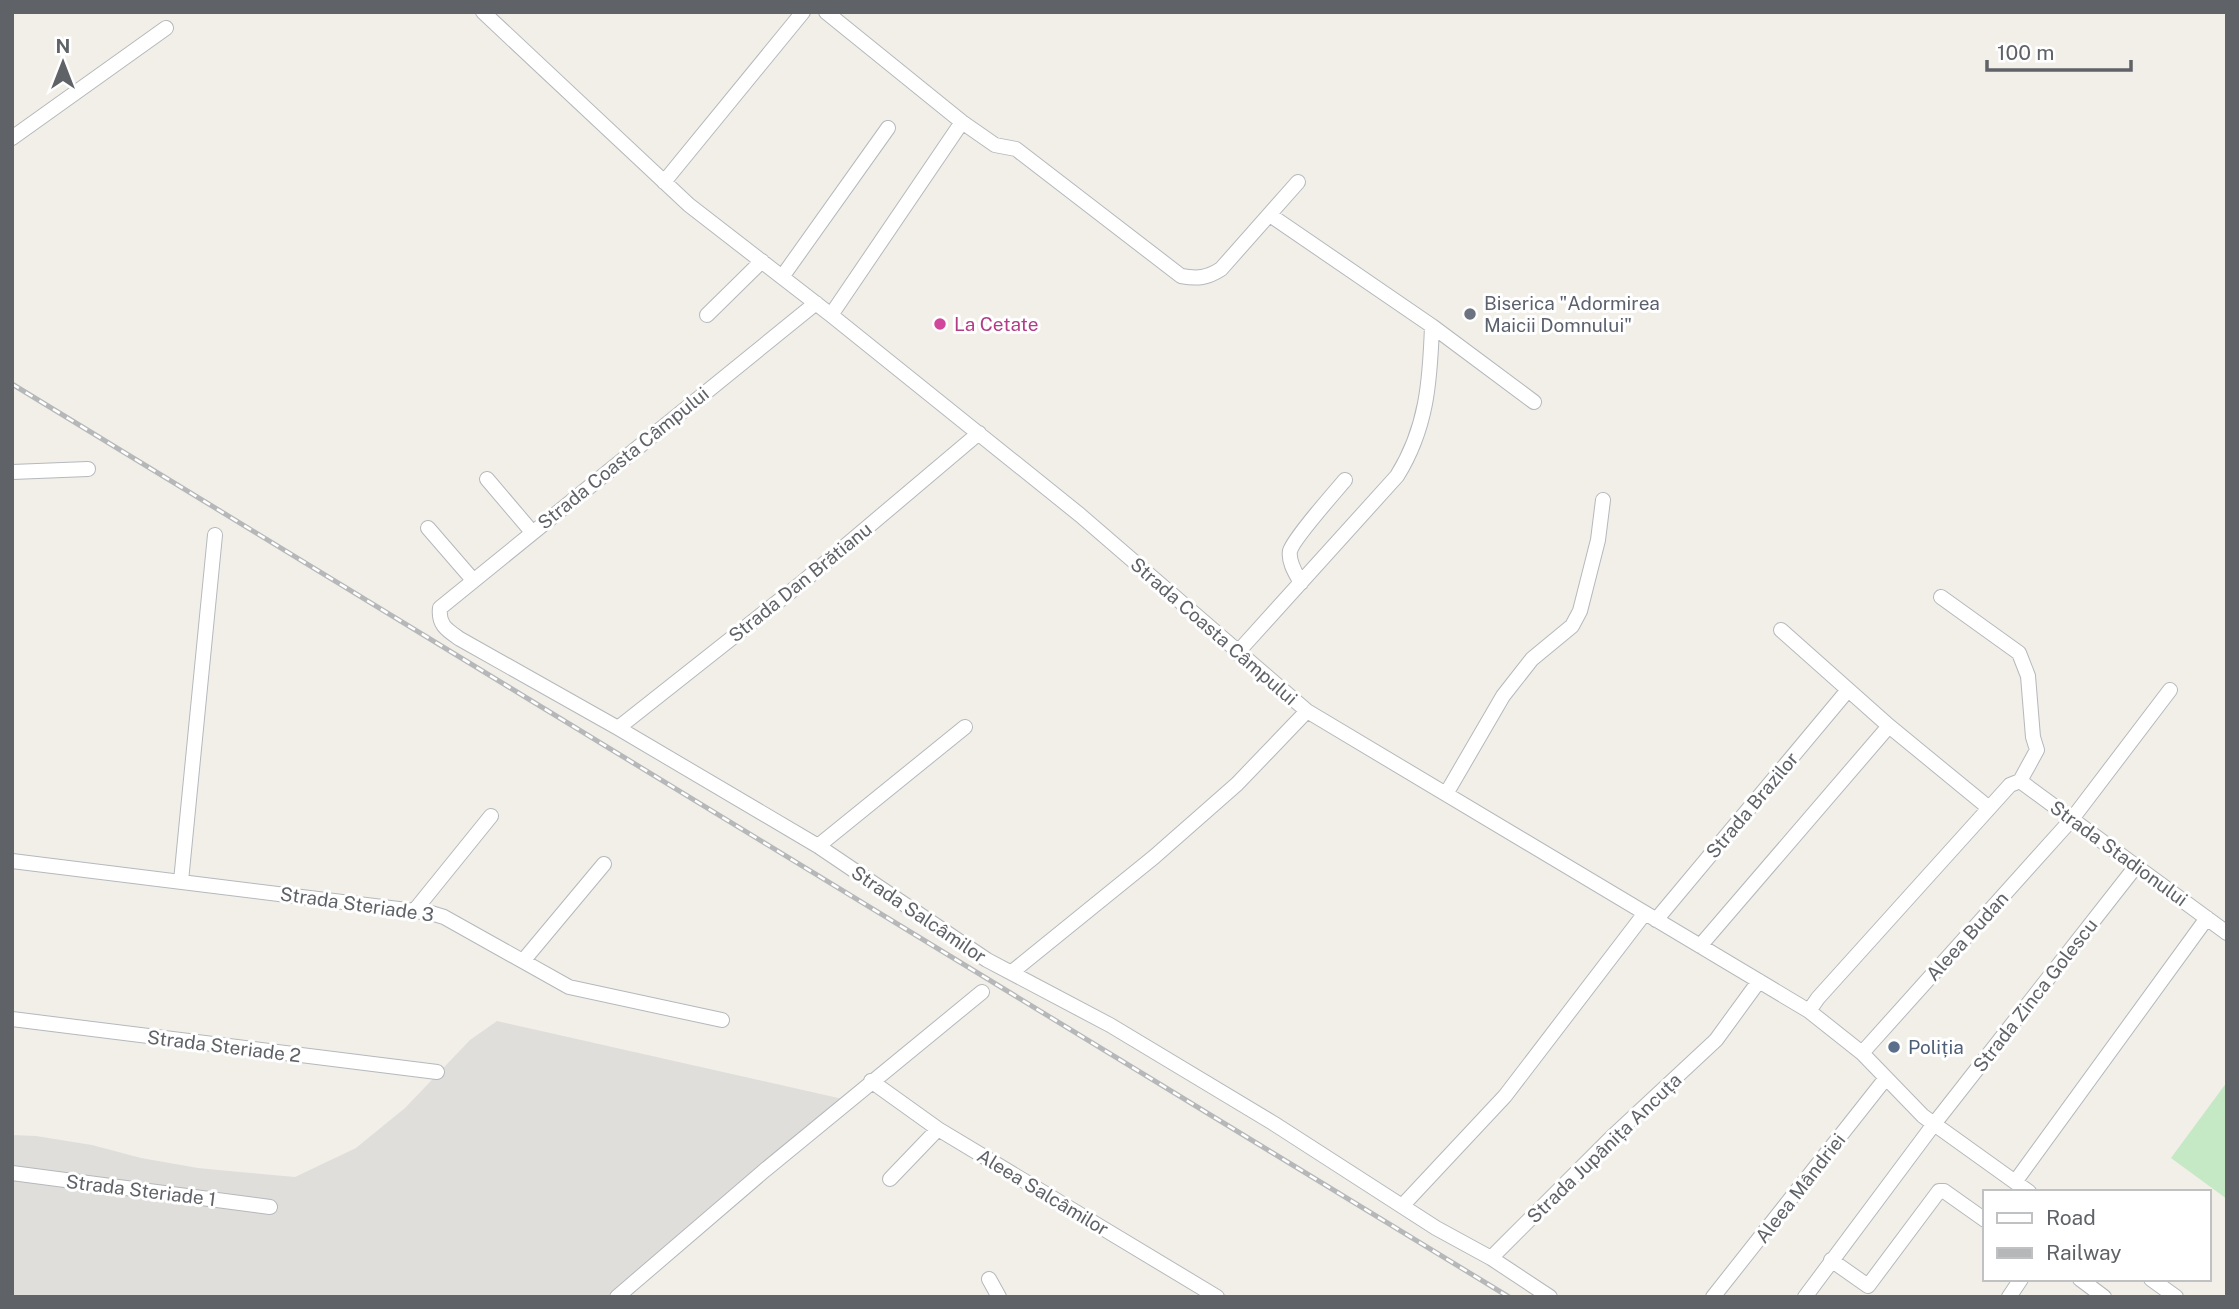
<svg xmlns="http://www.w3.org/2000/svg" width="2239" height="1309" font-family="'Public Sans',sans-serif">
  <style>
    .industrial { fill: #e0deda }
    .green { fill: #c5e8c5 }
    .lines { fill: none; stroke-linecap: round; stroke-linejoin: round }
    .minor-casing { stroke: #b5b8bc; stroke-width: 16 }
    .minor { stroke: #fff; stroke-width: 14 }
    .rail-casing { stroke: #b6b7b8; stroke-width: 5 }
    .rail { stroke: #fff; stroke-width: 2.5; stroke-dasharray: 8; stroke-linecap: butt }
    .worship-dot { fill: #6b7280; stroke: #fff; stroke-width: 2.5 }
    .hotel-dot { fill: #d1479c; stroke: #fff; stroke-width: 2.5 }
    .service-dot { fill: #5c6f8a; stroke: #fff; stroke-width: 2.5 }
    .labels { text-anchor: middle; stroke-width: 6; stroke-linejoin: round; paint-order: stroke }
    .worship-label { font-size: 19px; fill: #5b616d; stroke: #fff; text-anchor: start }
    .hotel-label { font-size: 19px; fill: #b23c85; stroke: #fff; text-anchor: start }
    .street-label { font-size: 19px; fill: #5f6368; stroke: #fff }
    .service-label { font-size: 19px; fill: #4e5e75; stroke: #fff; text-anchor: start }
  </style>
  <rect width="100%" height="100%" fill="#f1efe8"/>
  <path class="industrial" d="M 497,1021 L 856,1102 L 626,1297 L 12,1297 L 12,1135 L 36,1136 L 92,1145 L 141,1158 L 198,1168 L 295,1177 L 356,1148 L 405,1108 L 470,1040 Z"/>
  <path class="green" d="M 2227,1082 L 2227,1199 L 2171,1158 Z"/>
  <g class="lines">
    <g class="minor-casing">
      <path id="minor" d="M 483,12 L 689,205 L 831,315 L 1080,515 L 1307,711 L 1809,1011 L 1862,1053 L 1923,1116 L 2029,1192
        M 826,12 L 962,122 L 995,145 L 1016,149 L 1181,276 C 1198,279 1207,278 1221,269 L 1298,182
        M 12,138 L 166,28
        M 664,182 L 803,12
        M 1270,215 L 1432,326 L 1534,402
        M 782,277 L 888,128
        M 816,303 L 440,608 C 438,625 447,630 460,639 L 618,728 L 818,846 L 987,960 L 1110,1025 L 1273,1123 L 1436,1228 L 1491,1258
        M 707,315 L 762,261
        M 831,315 L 962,122
        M 12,472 L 88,469
        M 487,479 L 532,532
        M 428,528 L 473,580
        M 1301,583 C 1296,574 1288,562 1290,551 C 1293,539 1335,492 1345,480
        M 1941,597 L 2019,653 L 2028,676 L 2033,737 L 2037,750 L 2020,781
        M 1781,630 L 1889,726
        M 1237,653 L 1397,476 C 1427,428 1430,381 1432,326
        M 618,728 L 799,585 L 979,433
        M 1446,794 L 1503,696 L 1532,659 L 1572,626 L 1580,611 L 1598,540 L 1603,500
        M 818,846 L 965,727
        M 12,861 L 431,913 L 444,917 L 569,987 L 722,1020
        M 181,881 L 215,535
        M 415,910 L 491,816
        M 1656,920 L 1848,690
        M 1700,946 L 1889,726 L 1989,808
        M 523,961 L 604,864
        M 1012,972 L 1154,857 L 1237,784 L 1307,711
        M 1809,1011 L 1818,998 L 2010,785 L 2020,781 L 2227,933
        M 12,1019 L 437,1072
        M 1862,1053 L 2072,819 L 2170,690
        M 871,1081 L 938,1129 L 1217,1297
        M 12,1173 L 270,1207
        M 890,1179 L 938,1129
        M 2015,1182 L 2207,918
        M 1403,1205 L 1505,1096 L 1645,913
        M 1831,1260 L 1868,1286 L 1939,1191 L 1944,1191 L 1985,1220
        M 989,1279 L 999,1297
        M 2080,1279 L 2104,1297
        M 2151,1279 L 2176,1297
        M 617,1297 L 765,1170 L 982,992
        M 1550,1297 L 1491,1258 L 1614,1135 L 1716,1040 L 1759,981
        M 1713,1297 L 1886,1078
        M 1805,1297 L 1934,1124 L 2137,865
        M 2009,1297 L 2021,1279"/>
    </g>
    <use href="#minor" class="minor"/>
    <g class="rail-casing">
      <path id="rail" d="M 12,384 L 1509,1297"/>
    </g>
    <use href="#rail" class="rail"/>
  </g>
  <circle class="worship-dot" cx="1470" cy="314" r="7"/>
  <circle class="hotel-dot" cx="940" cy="324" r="7"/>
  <circle class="service-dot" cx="1894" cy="1047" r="7"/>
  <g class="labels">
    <g class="worship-label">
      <text x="1484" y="310">Biserica "Adormirea<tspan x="1484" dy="22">Maicii Domnului"</tspan></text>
    </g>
    <g class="hotel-label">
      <text x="954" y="331">La Cetate</text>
    </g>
    <g class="street-label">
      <text transform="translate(623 458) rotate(-39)" y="7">Strada Coasta Câmpului</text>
      <text transform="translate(800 582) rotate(-39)" y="7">Strada Dan Brătianu</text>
      <text transform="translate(1214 631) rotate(41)" y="7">Strada Coasta Câmpului</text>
      <text transform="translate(1752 805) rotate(-50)" y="7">Strada Brazilor</text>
      <text transform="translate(2119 853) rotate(36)" y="7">Strada Stadionului</text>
      <text transform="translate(357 904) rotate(8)" y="7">Strada Steriade 3</text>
      <text transform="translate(919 914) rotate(34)" y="7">Strada Salcâmilor</text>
      <text transform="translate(1967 936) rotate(-48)" y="7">Aleea Budan</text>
      <text transform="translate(2035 995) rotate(-52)" y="7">Strada Zinca Golescu</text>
      <text transform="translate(224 1046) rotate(7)" y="7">Strada Steriade 2</text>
      <text transform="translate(1604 1148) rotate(-44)" y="7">Strada Jupânița Ancuța</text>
      <text transform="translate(1800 1188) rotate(-52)" y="7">Aleea Mândriei</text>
      <text transform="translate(141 1190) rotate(7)" y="7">Strada Steriade 1</text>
      <text transform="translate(1043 1192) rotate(31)" y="7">Aleea Salcâmilor</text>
    </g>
    <g class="service-label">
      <text x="1908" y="1054">Poliția</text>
    </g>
  </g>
  <rect width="2239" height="1309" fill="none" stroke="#5f6368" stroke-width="28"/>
  <rect x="1983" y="1190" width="228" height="91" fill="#ffffff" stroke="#bfc1c3" stroke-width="2"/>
  <rect x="1997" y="1213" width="35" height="10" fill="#ffffff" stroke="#bfc1c3" stroke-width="2"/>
  <text x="2046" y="1225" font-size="21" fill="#5f6368">Road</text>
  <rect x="1997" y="1248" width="35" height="10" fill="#b6b7b8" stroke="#bfc1c3" stroke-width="2"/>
  <text x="2046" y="1260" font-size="21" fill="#5f6368">Railway</text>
  <g transform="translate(63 63)" stroke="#ffffff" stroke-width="5" paint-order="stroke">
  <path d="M0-5L12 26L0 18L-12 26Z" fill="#5f6368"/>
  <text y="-10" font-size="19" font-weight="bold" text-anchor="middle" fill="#5f6368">N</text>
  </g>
  <path d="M1987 60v10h144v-10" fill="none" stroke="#5f6368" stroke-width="3.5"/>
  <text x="1997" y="60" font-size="21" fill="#5f6368" stroke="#ffffff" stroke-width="5" paint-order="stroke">100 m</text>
</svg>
